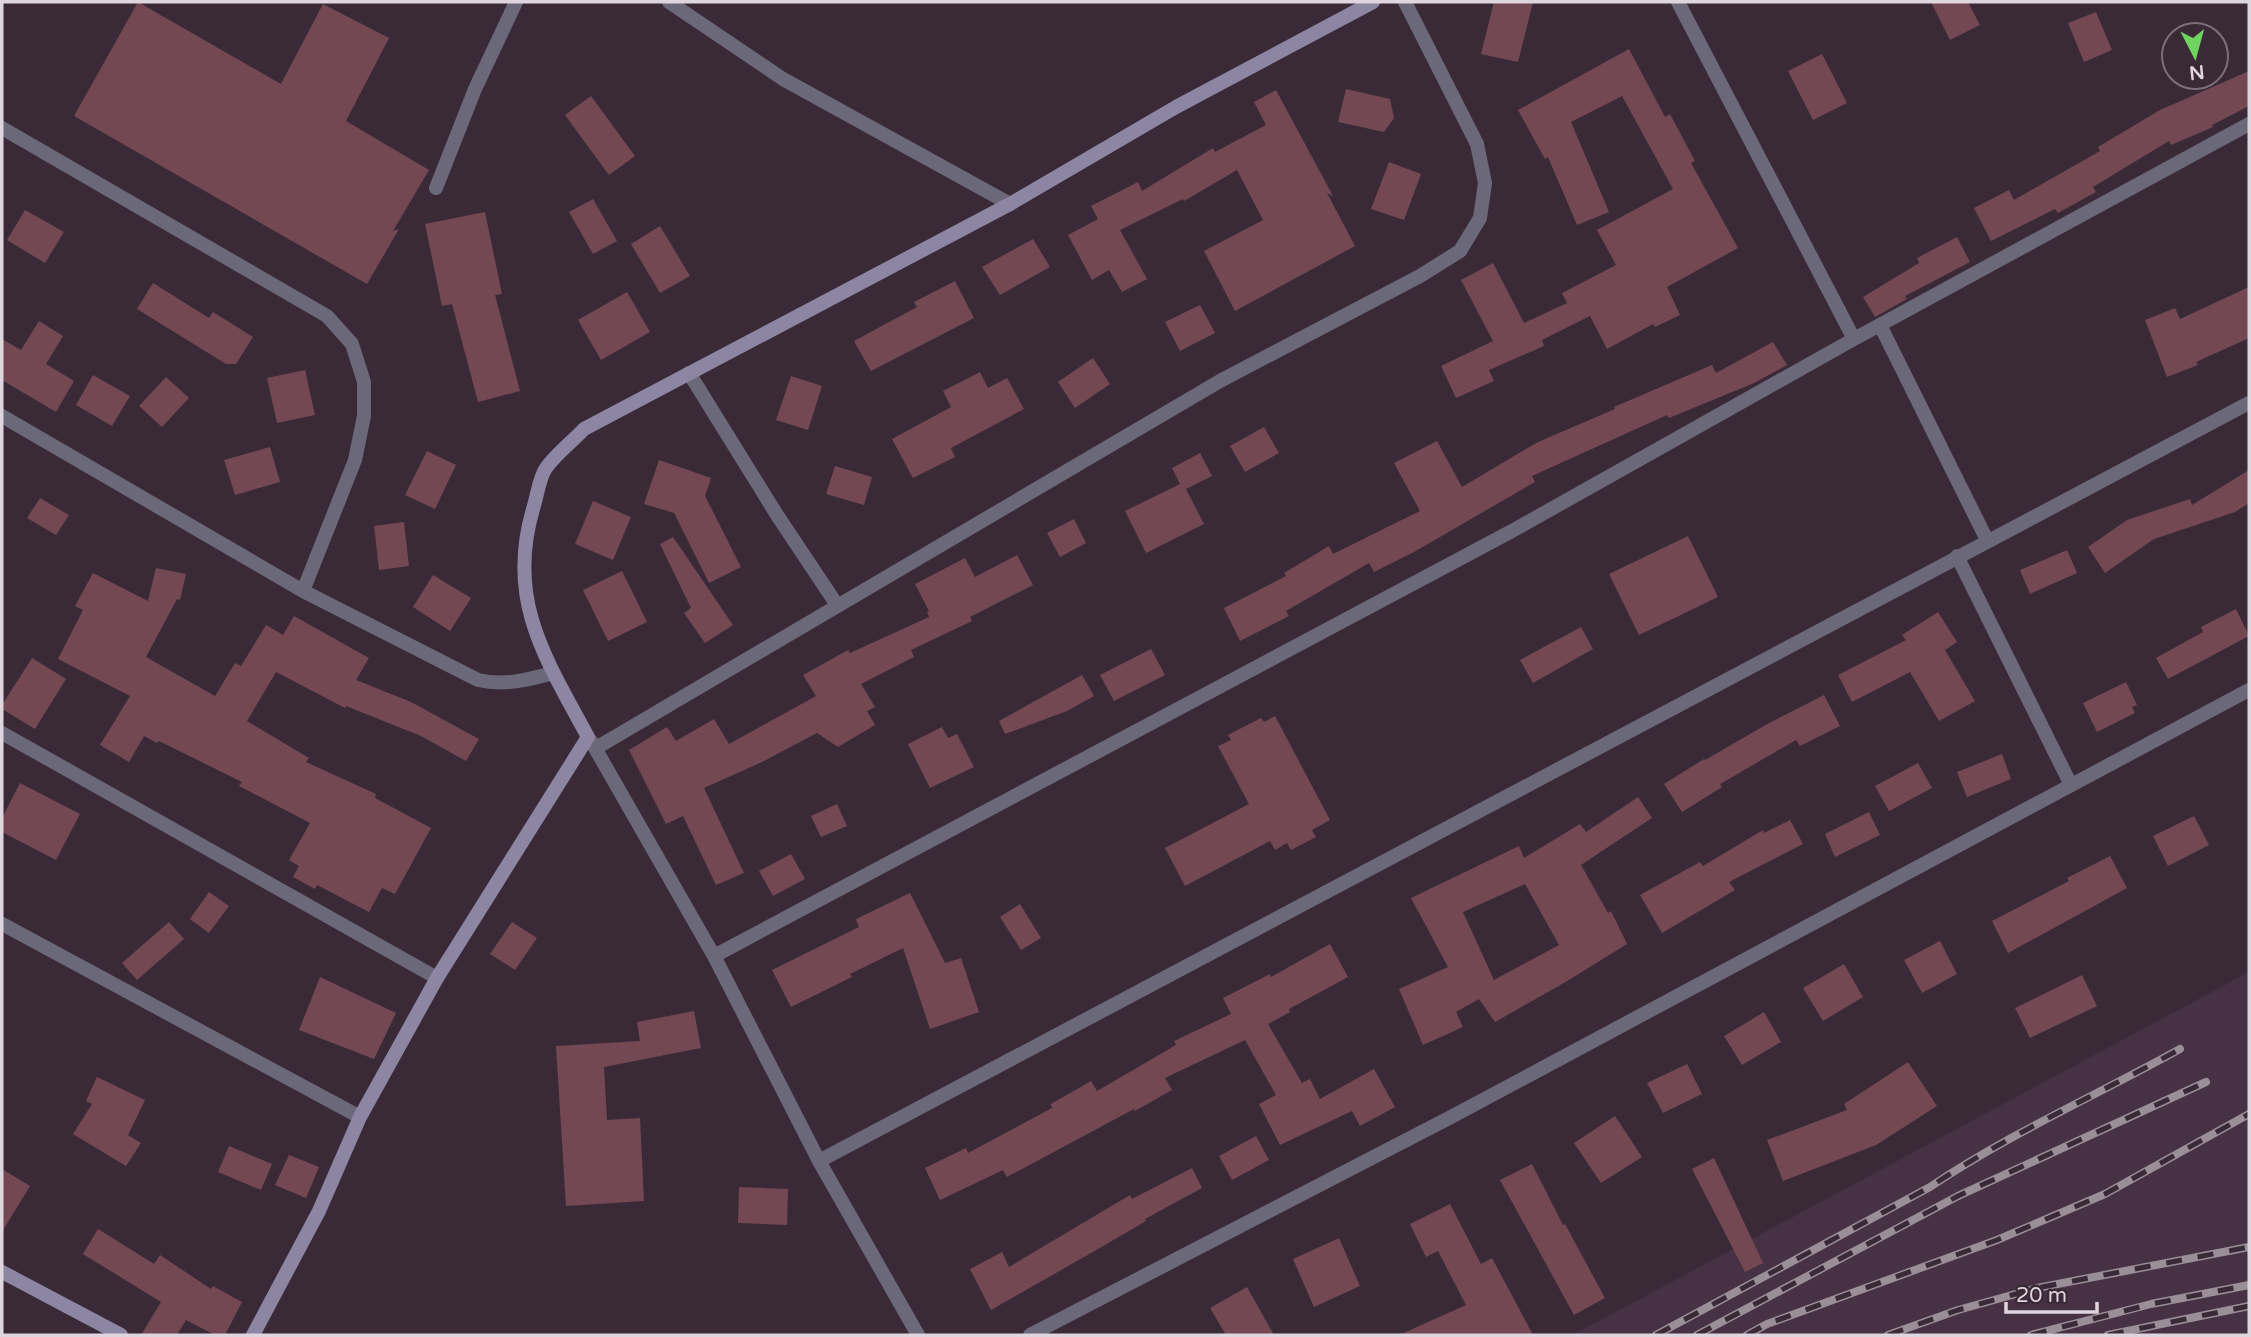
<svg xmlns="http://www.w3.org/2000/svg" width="2251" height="1337" font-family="'Varela Round',sans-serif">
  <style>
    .built { fill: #473245 }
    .building { fill: #734853; fill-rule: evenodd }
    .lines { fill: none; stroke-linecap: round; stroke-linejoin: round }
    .lane { stroke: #6b6879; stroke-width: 14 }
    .street { stroke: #6b6879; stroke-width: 14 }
    .secondary { stroke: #8c86a2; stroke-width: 14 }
    .rail-casing { stroke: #9a8e99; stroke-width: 8 }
    .rail { stroke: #3a2a38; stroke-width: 5; stroke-dasharray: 16; stroke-linecap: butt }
  </style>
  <rect width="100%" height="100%" fill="#3a2a38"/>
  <path class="built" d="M 2249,972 L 2249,1335 L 1573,1335 Z"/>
  <path class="building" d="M 138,2 L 281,84 L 323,4 L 389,38 L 346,121 L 429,170 L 393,231 L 399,229 L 367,284 L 74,116 Z
    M 1494,2 L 1533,2 L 1518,62 L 1481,54 Z
    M 1931,2 L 1968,2 L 1980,25 L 1950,40 Z
    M 2096,12 L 2112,50 L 2084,62 L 2068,23 Z
    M 1629,49 L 1665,117 L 1670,114 L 1695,161 L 1691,163 L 1738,248 L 1667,287 L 1680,315 L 1655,327 L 1653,324 L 1607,349 L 1590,316 L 1542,340 L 1544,346 L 1489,370 L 1494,381 L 1456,398 L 1441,366 L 1493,341 L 1461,280 L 1493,263 L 1524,323 L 1567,303 L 1562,293 L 1616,265 L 1597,230 L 1673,189 L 1622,96 L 1571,122 L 1609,212 L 1577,225 L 1548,157 L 1545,159 L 1518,110 Z
    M 1822,54 L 1847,103 L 1813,120 L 1788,71 Z
    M 2249,71 L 2249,106 L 2212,125 L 2213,127 L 2171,145 L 2169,141 L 2093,187 L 2096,192 L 2058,213 L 2055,209 L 1991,241 L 1974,208 L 2009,190 L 2014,200 L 2100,151 L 2098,147 L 2160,110 Z
    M 1346,89 L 1390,99 L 1394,118 L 1384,132 L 1338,122 Z
    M 1276,90 L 1333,196 L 1327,193 L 1355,246 L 1235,311 L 1204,251 L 1263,220 L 1237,170 L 1184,201 L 1183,199 L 1120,230 L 1147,279 L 1122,292 L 1109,270 L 1092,280 L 1068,235 L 1098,219 L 1091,206 L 1138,182 L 1142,191 L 1213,148 L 1215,152 L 1266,125 L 1254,102 Z
    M 591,96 L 635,156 L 609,175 L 565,115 Z
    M 1389,162 L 1421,174 L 1404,220 L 1371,209 Z
    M 593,199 L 617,241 L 593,254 L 569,212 Z
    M 25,210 L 64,232 L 45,263 L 7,240 Z
    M 485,212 L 502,294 L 495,295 L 520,391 L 478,402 L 452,304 L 442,306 L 425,224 Z
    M 660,226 L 690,276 L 660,293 L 631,244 Z
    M 1957,237 L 1970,262 L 1905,296 L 1907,299 L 1875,317 L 1863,297 L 1919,263 L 1917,258 Z
    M 1033,239 L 1050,267 L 1000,295 L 982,267 Z
    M 955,281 L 974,318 L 871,371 L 854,341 L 917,307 L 914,302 Z
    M 153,283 L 209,318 L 213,312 L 253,337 L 236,364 L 226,364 L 137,309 Z
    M 2249,287 L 2249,338 L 2196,362 L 2198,365 L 2167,377 L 2145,320 L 2175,308 L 2180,319 Z
    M 627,292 L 650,332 L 601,360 L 578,320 Z
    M 1200,305 L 1215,333 L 1180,351 L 1165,322 Z
    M 39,321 L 63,336 L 46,364 L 74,381 L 56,412 L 2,380 L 2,339 L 21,350 Z
    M 1773,342 L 1787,365 L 1754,383 L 1669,418 L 1667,415 L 1532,476 L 1535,482 L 1414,552 L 1374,572 L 1369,563 L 1286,611 L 1289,616 L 1240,641 L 1224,608 L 1286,576 L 1284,573 L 1329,546 L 1333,554 L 1420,511 L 1394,463 L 1437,441 L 1462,487 L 1538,442 L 1615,409 L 1614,407 L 1712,365 L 1716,373 Z
    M 1093,358 L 1110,384 L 1075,408 L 1058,382 Z
    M 305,370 L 315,415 L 277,423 L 267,378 Z
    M 980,372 L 988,388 L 1007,378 L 1024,409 L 951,448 L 955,457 L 913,478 L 892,439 L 951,407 L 943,391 Z
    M 93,375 L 130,396 L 112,426 L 76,405 Z
    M 791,376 L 822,386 L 808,430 L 776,420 Z
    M 166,377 L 189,398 L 162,427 L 139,406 Z
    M 1264,427 L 1279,453 L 1245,472 L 1230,446 Z
    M 270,447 L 280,482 L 235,495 L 224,460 Z
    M 427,451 L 456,465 L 435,509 L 405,495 Z
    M 1200,453 L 1212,476 L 1186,489 L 1204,524 L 1146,553 L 1125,511 L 1180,484 L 1172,468 Z
    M 659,460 L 711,478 L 705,496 L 741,567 L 709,583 L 674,513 L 644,504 Z
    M 835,466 L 872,477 L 864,505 L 826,494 Z
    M 2249,470 L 2249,503 L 2235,512 L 2154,539 L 2105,573 L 2088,547 L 2127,520 L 2190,499 L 2192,505 Z
    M 40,498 L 69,515 L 56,535 L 27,518 Z
    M 593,501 L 631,517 L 613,560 L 575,544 Z
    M 1074,519 L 1086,543 L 1060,557 L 1047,533 Z
    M 404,522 L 409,566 L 379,570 L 374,526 Z
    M 1688,536 L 1718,597 L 1639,635 L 1609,574 Z
    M 673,537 L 733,625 L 705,643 L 684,613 L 691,608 L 660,544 Z
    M 2067,550 L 2077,573 L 2030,594 L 2020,570 Z
    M 1017,555 L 1033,585 L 970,617 L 972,621 L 911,650 L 914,657 L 861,684 L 875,707 L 867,711 L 875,725 L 838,747 L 817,733 L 762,762 L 704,788 L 744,873 L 716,885 L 683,816 L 666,824 L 629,750 L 667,727 L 676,741 L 714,719 L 729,744 L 816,696 L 803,675 L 848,650 L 850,653 L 929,617 L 927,612 L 929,611 L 915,584 L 965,558 L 975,577 Z
    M 156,568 L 186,574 L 180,600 L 177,599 L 146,657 L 215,696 L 235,663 L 241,666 L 266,625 L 283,635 L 294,616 L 369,658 L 356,680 L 411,702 L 479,739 L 466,761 L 421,736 L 346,706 L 345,708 L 276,672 L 247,721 L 309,758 L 306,762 L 376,794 L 375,798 L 431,828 L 395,894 L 382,888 L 369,912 L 317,885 L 315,889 L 293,877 L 299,866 L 289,860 L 310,823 L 239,786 L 242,782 L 159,741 L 157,743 L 144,736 L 129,762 L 100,745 L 130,696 L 58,659 L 83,610 L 75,606 L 93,573 L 148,601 Z
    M 622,571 L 647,622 L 608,641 L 583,590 Z
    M 433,575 L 471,598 L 450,631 L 413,607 Z
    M 2236,609 L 2249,636 L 2168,679 L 2156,658 L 2203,632 L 2201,627 Z
    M 1938,612 L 1957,642 L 1945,650 L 1975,701 L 1939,721 L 1910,672 L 1852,702 L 1838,675 L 1906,640 L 1902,635 Z
    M 1581,627 L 1593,649 L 1533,683 L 1520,660 Z
    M 1151,649 L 1165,675 L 1114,701 L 1100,675 Z
    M 32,658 L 66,679 L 35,729 L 2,709 L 2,705 Z
    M 1082,675 L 1094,696 L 1067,711 L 1005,734 L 999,721 Z
    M 2126,682 L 2137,705 L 2132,707 L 2135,713 L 2097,732 L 2083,703 Z
    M 1824,695 L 1840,726 L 1800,746 L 1796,740 L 1720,784 L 1722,787 L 1682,812 L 1664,784 L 1704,759 L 1705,760 L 1769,723 Z
    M 1275,716 L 1330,820 L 1312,830 L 1316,837 L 1291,850 L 1287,843 L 1275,850 L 1270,841 L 1185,886 L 1165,848 L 1249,804 L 1218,746 L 1231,740 L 1228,735 L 1261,718 L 1264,722 Z
    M 942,727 L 948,738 L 957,734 L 974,767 L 930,788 L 908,744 Z
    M 2002,754 L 2011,779 L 1967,797 L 1957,772 Z
    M 1918,763 L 1932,788 L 1889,811 L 1875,786 Z
    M 20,783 L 80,814 L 56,860 L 2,832 L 2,818 Z
    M 1638,797 L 1652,818 L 1581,865 L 1608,913 L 1611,911 L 1627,944 L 1564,983 L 1495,1022 L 1479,999 L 1456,1012 L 1463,1027 L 1423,1045 L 1399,989 L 1448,967 L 1411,898 L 1519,846 L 1524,858 L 1580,824 L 1586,832 ZM 1525,884 L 1559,945 L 1494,980 L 1463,912 Z
    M 837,804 L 847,826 L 821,837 L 811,816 Z
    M 1869,812 L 1880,835 L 1835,857 L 1825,834 Z
    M 2194,816 L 2209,845 L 2168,866 L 2153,836 Z
    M 1790,820 L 1803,844 L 1729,882 L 1735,890 L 1662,933 L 1640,895 L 1700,862 L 1703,866 L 1763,830 L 1764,833 Z
    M 791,854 L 805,879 L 773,896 L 759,871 Z
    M 2110,856 L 2127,888 L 2008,953 L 1992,921 L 2069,881 L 2067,878 Z
    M 209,892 L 229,906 L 209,933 L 190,919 Z
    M 910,893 L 945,963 L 961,958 L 979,1012 L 930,1029 L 903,948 L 850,974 L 852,977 L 791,1007 L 772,970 L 859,927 L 856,919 Z
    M 1020,904 L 1041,938 L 1021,950 L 1000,917 Z
    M 169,922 L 184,939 L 137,980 L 122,963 Z
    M 512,922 L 537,938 L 515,970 L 490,954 Z
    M 1940,941 L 1957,974 L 1922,993 L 1904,960 Z
    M 1330,944 L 1348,977 L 1289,1009 L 1290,1012 L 1268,1024 L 1302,1083 L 1310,1079 L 1320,1099 L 1374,1069 L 1395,1107 L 1360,1126 L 1352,1111 L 1280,1145 L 1259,1104 L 1276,1095 L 1245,1040 L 1165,1078 L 1172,1090 L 1135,1111 L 1134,1109 L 1007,1177 L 1003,1170 L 940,1200 L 925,1168 L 966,1148 L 968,1153 L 1052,1108 L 1051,1104 L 1091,1081 L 1097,1091 L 1176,1045 L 1174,1041 L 1231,1014 L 1223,998 L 1270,974 L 1271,977 Z
    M 1844,964 L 1863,997 L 1823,1021 L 1803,988 Z
    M 2082,975 L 2097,1006 L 2030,1038 L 2015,1008 Z
    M 320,977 L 396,1013 L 374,1059 L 299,1030 Z
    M 694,1011 L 701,1048 L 604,1067 L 607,1120 L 640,1118 L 644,1201 L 566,1206 L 556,1046 L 640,1041 L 637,1022 Z
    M 1764,1012 L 1781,1042 L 1742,1065 L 1724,1036 Z
    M 1908,1062 L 1937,1106 L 1876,1145 L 1783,1181 L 1767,1140 L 1847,1110 L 1844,1104 Z
    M 1687,1064 L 1702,1094 L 1663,1113 L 1647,1083 Z
    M 97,1077 L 145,1100 L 128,1135 L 141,1143 L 126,1166 L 73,1134 L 92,1104 L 86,1101 Z
    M 1615,1116 L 1642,1157 L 1601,1183 L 1574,1143 Z
    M 1256,1136 L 1269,1160 L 1232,1180 L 1219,1156 Z
    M 229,1146 L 272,1164 L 261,1190 L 218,1172 Z
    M 289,1155 L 319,1167 L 306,1198 L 275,1185 Z
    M 1714,1158 L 1763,1263 L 1745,1272 L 1692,1169 Z
    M 1532,1164 L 1563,1225 L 1565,1224 L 1605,1298 L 1574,1315 L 1500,1180 Z
    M 1192,1168 L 1202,1188 L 1145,1219 L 1146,1221 L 1105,1245 L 991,1310 L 970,1269 L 1002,1252 L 1009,1267 L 1130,1195 L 1132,1199 Z
    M 2,1169 L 30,1186 L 2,1232 Z
    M 739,1187 L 788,1189 L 787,1225 L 738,1223 Z
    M 1450,1204 L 1481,1264 L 1492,1258 L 1533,1335 L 1399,1335 L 1466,1305 L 1438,1251 L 1426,1257 L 1410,1224 Z
    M 98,1229 L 154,1264 L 160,1255 L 211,1289 L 213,1286 L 242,1302 L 225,1335 L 215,1335 L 186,1320 L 177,1335 L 141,1335 L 161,1302 L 83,1254 Z
    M 1339,1238 L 1360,1286 L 1314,1307 L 1293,1259 Z
    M 1247,1287 L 1274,1335 L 1226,1335 L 1210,1308 Z"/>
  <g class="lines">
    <path class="lane" d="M 436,188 L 475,89 L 516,2"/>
    <path class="street" d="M 669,2 L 783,79 L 1010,204
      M 1678,2 L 1854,339
      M 2,128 L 327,316 L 352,344 L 364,382 L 364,416 L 355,460 L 303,591
      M 1880,325 L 1987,540
      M 689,373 L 777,515 L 837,605
      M 2,416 L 303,591 L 478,680 C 505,686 527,680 553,673
      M 1957,556 L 2071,785
      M 2,733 L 437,978
      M 591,741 L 714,956 L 819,1161 L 918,1335
      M 596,748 L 1220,381 L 1420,276 L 1460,251 L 1480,218 L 1485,183 L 1477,144 L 1405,2
      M 2,924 L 360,1117
      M 714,956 L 1512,531 L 1854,339 L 2249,124
      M 819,1161 L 2249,403
      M 1030,1335 L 1451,1117 L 2249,690"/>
    <path class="secondary" d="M 2,1272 L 121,1335
      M 253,1335 L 319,1211 L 360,1117 L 437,978 L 588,737 C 546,659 506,601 533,509 C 537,497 539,478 546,468 C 556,454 572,442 584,429 L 1010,204 L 1176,107 L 1373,2"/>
    <g class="rail-casing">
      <path id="rail" d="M 1656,1335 L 1930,1187 C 2009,1134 2097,1095 2180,1049
        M 1697,1335 L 1958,1196 L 2206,1082
        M 1747,1335 L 1767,1324 L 1997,1240 L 2105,1194 L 2249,1114
        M 1888,1335 L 1958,1310 L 2037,1288 L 2249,1247
        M 2031,1335 L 2151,1304 L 2249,1285
        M 2108,1335 L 2249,1306"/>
    </g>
    <use href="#rail" class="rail"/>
  </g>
  <rect width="2251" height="1337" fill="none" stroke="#dfd5de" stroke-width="7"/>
  <g transform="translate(2195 56) rotate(174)"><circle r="33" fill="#3a2a38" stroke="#7c6e7a" stroke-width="2"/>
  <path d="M0-5L12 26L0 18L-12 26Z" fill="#6fd360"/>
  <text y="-10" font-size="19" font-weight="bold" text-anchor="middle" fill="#dfd5de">N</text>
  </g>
  <path d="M2006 1302v10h91v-10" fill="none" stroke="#dfd5de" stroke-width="3.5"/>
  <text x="2016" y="1302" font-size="21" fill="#dfd5de" stroke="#3a2a38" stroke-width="5" paint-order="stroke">20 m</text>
</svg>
